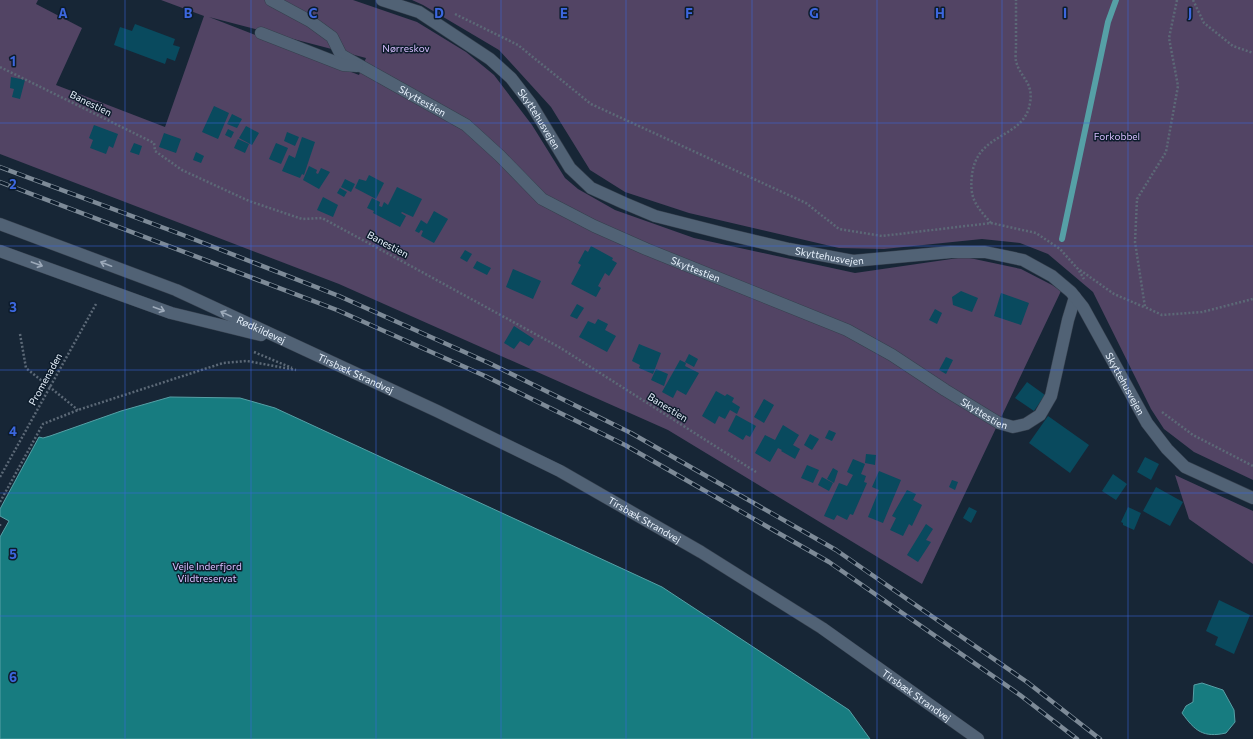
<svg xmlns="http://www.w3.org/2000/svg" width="1253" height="739" font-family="Commissioner,sans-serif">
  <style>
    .green { fill: #524464; fill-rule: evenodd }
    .water { fill: #177c80; stroke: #56a0a6 }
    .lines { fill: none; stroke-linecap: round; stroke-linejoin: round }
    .stream { stroke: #56a0a6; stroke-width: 6 }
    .building { fill: #094a5e }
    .minor-casing { stroke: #36404e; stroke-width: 13 }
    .path { stroke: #5c6977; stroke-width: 2.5; stroke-dasharray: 2 2; stroke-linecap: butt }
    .minor { stroke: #516275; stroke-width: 12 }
    .rail-casing { stroke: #7d8a97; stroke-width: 4.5 }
    .rail { stroke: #0d1c2c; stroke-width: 3; stroke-dasharray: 9; stroke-linecap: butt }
    .oneway { stroke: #9daaba }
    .grid { fill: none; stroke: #3c67de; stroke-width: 1; stroke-opacity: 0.55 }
    .labels { text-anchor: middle; stroke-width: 3; stroke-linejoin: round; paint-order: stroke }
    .park-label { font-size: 10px; fill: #d6bcfc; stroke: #0d1c2c }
    .street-label { font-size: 10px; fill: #e9f3fe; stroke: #0d1c2c }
    .grid-label { font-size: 13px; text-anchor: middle; font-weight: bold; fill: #3c67de; stroke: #0d1c2c; stroke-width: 3; stroke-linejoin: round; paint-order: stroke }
  </style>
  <rect width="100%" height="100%" fill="#172636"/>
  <path class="green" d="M 0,0 L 38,0 L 36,4 L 82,28 L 56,85 L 165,127 L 204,16 L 161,0 L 353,0 L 417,22 L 466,52 L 494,75 L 532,125 L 565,178 L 578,189 L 615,210 L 694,238 L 855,273 L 965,257 L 1021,269 L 1052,285 L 1061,291 L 922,584 L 668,430 L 339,284 L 0,154 ZM 209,17 L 366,58 L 359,75 Z
    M 412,0 L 1253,0 L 1253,480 L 1194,452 L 1164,429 L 1151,409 L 1093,292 L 1048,254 L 1020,243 L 982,239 L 884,249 L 839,248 L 689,213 L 625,192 L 590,170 L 551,107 L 499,50 L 423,5 Z
    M 1175,475 L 1253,511 L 1253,564 L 1189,519 Z"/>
  <path class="water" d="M 170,397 L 240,398 L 275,408 L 662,587 L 849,710 L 870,739 L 0,739 L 0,537 L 9,521 L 0,516 L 0,509 L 39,437 L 43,438 L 50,436 L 121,411 Z
    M 1202,683 L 1223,690 L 1234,710 L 1235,722 L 1226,733 C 1203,738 1195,731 1182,713 L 1186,706 L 1193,702 L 1194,685 Z"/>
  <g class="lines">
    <path class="stream" d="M 1062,239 L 1108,22 L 1116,0"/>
  </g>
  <path class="building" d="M 135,24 L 175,39 L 173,45 L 180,47 L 175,61 L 167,58 L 165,64 L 114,45 L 120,27 L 132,31 Z
    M 11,77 L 25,80 L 20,99 L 12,97 L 14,89 L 10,88 Z
    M 214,106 L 229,113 L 218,139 L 202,132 Z
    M 232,114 L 242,119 L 237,128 L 227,124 Z
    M 94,125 L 118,134 L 113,148 L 109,146 L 106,154 L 90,148 L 93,140 L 89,138 Z
    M 246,126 L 259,133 L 252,145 L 239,138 Z
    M 228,129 L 234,132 L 231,138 L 225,135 Z
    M 287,132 L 299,137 L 295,146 L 284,141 Z
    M 164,133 L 181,139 L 176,153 L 159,147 Z
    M 302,137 L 315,142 L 304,175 L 302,174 L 300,178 L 282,171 L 289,155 L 295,158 Z
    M 238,139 L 249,144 L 245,153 L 234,148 Z
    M 134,143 L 142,146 L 139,155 L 130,152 Z
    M 276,143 L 288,148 L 281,164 L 269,159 Z
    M 196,152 L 204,156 L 201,163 L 193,160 Z
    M 309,166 L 317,170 L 316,173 L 318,174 L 321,168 L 330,172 L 319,189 L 303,180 Z
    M 369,175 L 384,183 L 376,199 L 355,188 L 359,179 L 366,181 Z
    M 345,179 L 355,184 L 351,192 L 341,187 Z
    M 397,187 L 422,199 L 413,217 L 402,212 L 401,213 L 406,216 L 400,227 L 373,213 L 374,211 L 367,208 L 372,198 L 380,202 L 379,206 L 382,207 L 384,202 L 388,205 Z
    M 340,188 L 347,192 L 344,197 L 337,193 Z
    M 323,197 L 338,205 L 333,217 L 317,210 Z
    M 434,211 L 448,219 L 434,243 L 421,236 L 423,231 L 421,230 L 419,233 L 415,231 L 421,220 L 427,224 Z
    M 591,246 L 613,258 L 612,260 L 617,263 L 609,276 L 605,273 L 598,286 L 601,288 L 596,297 L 571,284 L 581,265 L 578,263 L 585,250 L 588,252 Z
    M 465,250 L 472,254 L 467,262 L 460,258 Z
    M 477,261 L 491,268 L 487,275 L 473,268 Z
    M 513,269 L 541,281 L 533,299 L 506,287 Z
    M 961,291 L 978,298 L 972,312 L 953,305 L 952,297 Z
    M 1001,293 L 1029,303 L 1021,325 L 994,316 Z
    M 577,304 L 584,308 L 577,319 L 570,316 Z
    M 935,309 L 942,313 L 937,324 L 929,320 Z
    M 598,319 L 608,324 L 605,330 L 616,336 L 607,352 L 579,337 L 588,321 L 595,324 Z
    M 514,326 L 534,339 L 529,346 L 520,341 L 514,349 L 504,343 Z
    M 639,344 L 661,353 L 653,374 L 639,368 L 640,365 L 632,361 Z
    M 689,354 L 698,359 L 694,367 L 685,362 Z
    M 946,357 L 953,360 L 946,374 L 939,370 Z
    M 680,360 L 686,363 L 685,366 L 699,373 L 686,395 L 677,390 L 673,398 L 662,392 Z
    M 656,369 L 668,374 L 664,386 L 651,380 Z
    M 1027,382 L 1045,395 L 1034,411 L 1015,398 Z
    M 716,391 L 725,396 L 727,394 L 734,398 L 732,402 L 740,407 L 737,414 L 730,410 L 725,419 L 719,416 L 715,424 L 702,416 Z
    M 764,399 L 774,405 L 764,423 L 754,417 Z
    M 736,415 L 756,426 L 750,437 L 746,435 L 743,440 L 728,431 Z
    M 1048,416 L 1089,445 L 1070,473 L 1029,443 Z
    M 783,425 L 799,435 L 793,445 L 800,449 L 795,459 L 781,451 L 782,450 L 778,448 L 770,462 L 755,453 L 765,435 L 775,440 Z
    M 829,430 L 836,433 L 832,441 L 825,438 Z
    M 810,434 L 819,439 L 812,450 L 804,445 Z
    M 866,454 L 876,455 L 875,465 L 865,463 Z
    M 1145,457 L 1159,464 L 1151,480 L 1137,472 Z
    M 853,459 L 865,464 L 861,474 L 866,476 L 864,482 L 867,483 L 853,515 L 850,514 L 847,520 L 837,515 L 834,520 L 824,516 L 839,483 L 847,486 L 853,475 L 847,472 Z
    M 807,465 L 819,470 L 813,483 L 801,478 Z
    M 833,468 L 838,471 L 834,483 L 827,479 Z
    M 879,471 L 901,480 L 883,523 L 868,517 L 879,490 L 872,487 Z
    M 1113,474 L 1127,484 L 1116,500 L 1102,491 Z
    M 822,477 L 833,483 L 829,491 L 818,485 Z
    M 952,480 L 958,482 L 955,490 L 949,487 Z
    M 1156,487 L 1183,502 L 1170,526 L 1143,511 Z
    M 907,490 L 916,494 L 913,500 L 922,505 L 912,526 L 909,524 L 903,536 L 890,530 L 896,518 L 892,516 Z
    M 969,507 L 977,511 L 971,523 L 963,518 Z
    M 1128,507 L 1141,513 L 1134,530 L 1123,525 L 1123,523 L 1121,522 Z
    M 926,524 L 933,529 L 926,540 L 931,542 L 918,562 L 907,555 Z
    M 1219,600 L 1250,615 L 1234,654 L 1215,645 L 1218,637 L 1206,631 Z"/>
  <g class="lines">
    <g class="minor-casing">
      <g id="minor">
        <path id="s1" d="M 271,0 L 310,21 L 332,37 L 341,55 L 466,125 L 500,156 L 542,199 L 594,226 L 646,249 L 847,330 L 892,355 L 945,390 L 999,423 L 1013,427 L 1026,424 L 1040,415 L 1051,396 L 1068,320 L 1075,297"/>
        <path id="s2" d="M 382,0 L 419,12 L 490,59 L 511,78 L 531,104 L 570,168 L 591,188 L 624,203 L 655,216 L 730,235 L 789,249 L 853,261 L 951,252 L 985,252 L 1023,260 L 1052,276 L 1071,292 L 1083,307 L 1147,423 L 1167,449 L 1185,467 L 1253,498"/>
        <path d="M 261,33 L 343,65 L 357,66"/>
        <path id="s3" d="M 0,224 L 176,290 L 437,411 L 560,471 L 701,552 L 822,628 L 978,739"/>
        <path d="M 0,251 L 171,313 L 261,335"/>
      </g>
    </g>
    <path class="path" d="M 1177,0 L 1169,38 L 1178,86 L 1166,152 L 1137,199 L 1135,242 L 1145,307 L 1162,315 L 1202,312 L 1253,299
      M 1193,0 L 1204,23 L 1233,46 L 1253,53
      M 455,14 L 518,45 L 591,104 L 806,203 L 839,229 L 882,236 L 991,223 L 1036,233 L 1060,249 L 1078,269 L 1084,279
      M 0,67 L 154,143 L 155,151 L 182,170 L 249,201 L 302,219 L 322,218 L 420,271 L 559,347 L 756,472
      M 991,223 C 976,206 969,198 972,175 C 977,131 1024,140 1030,103 C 1034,82 1020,78 1016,61 C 1015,57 1016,50 1016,46 C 1016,31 1016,15 1016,0
      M 1080,270 L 1114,294 L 1144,307
      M 20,334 L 26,368 L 78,410
      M 254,352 L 292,368
      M 1162,412 L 1193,435 L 1253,466
      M 0,477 L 96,304
      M 0,502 L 43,424 L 78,410 L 223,363 L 247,361 L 296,370
      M 0,524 L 0,527"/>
    <use href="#minor" class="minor"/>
    <g class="rail-casing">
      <path id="rail" d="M 0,167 L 183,235 L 339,296 L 489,363 L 631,433 L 836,550 L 1027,682 L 1100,739
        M 0,182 L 337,310 L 485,376 L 625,445 L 829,562 L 1020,695 L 1077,739"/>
    </g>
    <use href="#rail" class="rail"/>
  </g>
  <defs><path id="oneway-shaft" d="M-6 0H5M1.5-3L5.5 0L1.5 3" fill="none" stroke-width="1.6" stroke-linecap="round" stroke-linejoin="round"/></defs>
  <g class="oneway">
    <use href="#oneway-shaft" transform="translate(37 264) rotate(20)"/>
    <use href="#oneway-shaft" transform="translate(106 264) rotate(-159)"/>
    <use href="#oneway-shaft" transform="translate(159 309) rotate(20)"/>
    <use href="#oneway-shaft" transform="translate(226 314) rotate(-155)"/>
  </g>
  <path class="grid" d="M 125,0 L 125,739M 251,0 L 251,739M 376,0 L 376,739M 501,0 L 501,739M 626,0 L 626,739M 752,0 L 752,739M 877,0 L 877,739M 1002,0 L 1002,739M 1128,0 L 1128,739M 0,123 L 1253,123M 0,246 L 1253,246M 0,370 L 1253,370M 0,493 L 1253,493M 0,616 L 1253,616"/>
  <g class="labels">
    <g class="park-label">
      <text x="406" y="52">Nørreskov</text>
      <text x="1117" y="140">Forkobbel</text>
      <text x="207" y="570">Vejle Inderfjord<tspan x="207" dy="12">Vildtreservat</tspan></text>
    </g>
    <g class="street-label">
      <text dy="4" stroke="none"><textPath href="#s1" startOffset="185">Skyttestien</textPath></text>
      <text transform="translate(91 103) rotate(26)" y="4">Banestien</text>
      <text dy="4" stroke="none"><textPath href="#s2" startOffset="202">Skyttehusvejen</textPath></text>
      <text transform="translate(388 244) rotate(28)" y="4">Banestien</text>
      <text dy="4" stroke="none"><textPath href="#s2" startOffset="538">Skyttehusvejen</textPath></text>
      <text dy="4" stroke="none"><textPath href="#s1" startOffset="510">Skyttestien</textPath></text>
      <text dy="4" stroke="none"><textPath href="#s3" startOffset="282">Rødkildevej</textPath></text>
      <text dy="4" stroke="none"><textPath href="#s3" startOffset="386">Tirsbæk Strandvej</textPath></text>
      <text transform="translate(45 379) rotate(-61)" y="4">Promenaden</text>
      <text dy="4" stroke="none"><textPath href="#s2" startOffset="898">Skyttehusvejen</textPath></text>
      <text transform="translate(668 407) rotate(32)" y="4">Banestien</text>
      <text dy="4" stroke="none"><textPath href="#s1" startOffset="834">Skyttestien</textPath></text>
      <text dy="4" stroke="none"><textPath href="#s3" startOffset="710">Tirsbæk Strandvej</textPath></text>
      <text dy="4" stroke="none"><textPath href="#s3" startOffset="1034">Tirsbæk Strandvej</textPath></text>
    </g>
  </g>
  <g class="grid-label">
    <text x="63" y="18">A</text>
    <text x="188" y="18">B</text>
    <text x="313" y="18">C</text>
    <text x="439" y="18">D</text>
    <text x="564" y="18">E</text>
    <text x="689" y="18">F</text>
    <text x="814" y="18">G</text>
    <text x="940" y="18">H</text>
    <text x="1065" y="18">I</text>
    <text x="1190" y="18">J</text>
    <text x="13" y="66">1</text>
    <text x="13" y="189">2</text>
    <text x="13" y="312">3</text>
    <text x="13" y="436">4</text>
    <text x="13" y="559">5</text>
    <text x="13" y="682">6</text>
  </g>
</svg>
